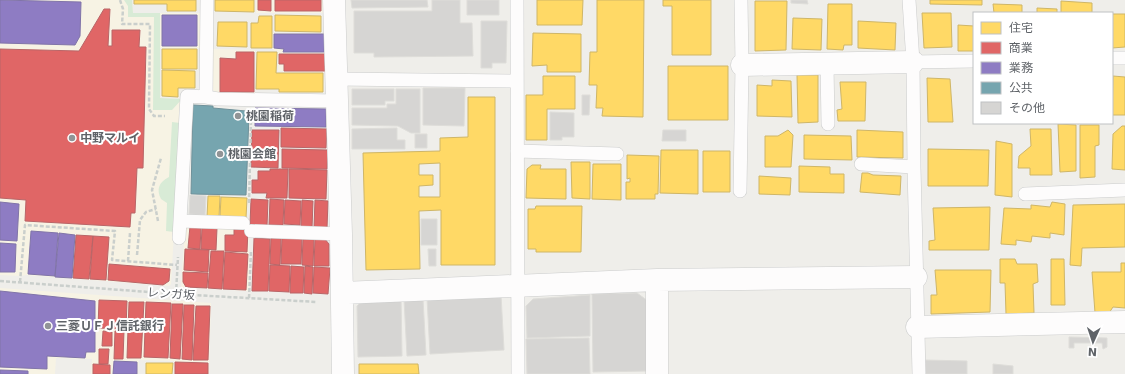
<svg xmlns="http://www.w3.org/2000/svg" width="1125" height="374" font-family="'DejaVu Sans','Noto Sans JP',sans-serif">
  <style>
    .commercial { fill: #f7f3e4 }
    .green { fill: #d8ebd6 }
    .homes { fill: #ffd966; stroke: #cfb667; fill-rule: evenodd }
    .shops { fill: #e06666; stroke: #b96567 }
    .offices { fill: #8e7cc3; stroke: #8074a8 }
    .public { fill: #76a5af; stroke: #6f919a }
    .building { fill: #d6d5d3; stroke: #deddd9 }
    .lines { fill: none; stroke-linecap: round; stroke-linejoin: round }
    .service-casing { stroke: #cbcccc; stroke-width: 14 }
    .minor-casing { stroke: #cbcccc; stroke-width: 23 }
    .path { stroke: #cacfcc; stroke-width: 2.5; stroke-dasharray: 4 2; stroke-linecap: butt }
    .service { stroke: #fdfcfc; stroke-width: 13 }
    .minor { stroke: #fdfcfc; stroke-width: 22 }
    .poi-dot { fill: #919496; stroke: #fff; stroke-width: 1.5 }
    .labels { text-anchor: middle; stroke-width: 4; stroke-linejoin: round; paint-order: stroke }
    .poi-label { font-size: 12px; font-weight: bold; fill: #5f6368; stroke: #fff; text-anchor: start }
    .street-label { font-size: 12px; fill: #5f6368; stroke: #fff }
  </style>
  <rect width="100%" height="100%" fill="#efeeea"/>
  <path class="commercial" d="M 0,0 L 132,0 L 133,13 L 201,13 L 201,48 L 160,48 L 160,98 L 182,99 L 171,284 L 169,286 L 26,275 L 21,276 L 0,275 Z
    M 256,0 L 325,0 L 325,13 L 256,13 Z
    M 273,33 L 326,33 L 327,72 L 278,71 L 278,51 L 273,50 Z
    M 213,49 L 255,50 L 255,94 L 216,93 L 213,90 Z
    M 185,225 L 249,228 L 249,291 L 181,287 Z
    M 0,288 L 211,303 L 209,374 L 174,374 L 174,361 L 139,360 L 138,374 L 91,374 L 92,359 L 56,358 L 55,374 L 0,374 Z"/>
  <path class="green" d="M 124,0 L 132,0 L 133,13 L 160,13 L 160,98 L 182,99 L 172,110 L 153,110 L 154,17 L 128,17 L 128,6 Z
    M 172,122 L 180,123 L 174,232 L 166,231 L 167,203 L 161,199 C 156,189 159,182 169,177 Z"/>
  <path class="homes" d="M 134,0 L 196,0 L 196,11 L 167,11 L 167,4 L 134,4 Z
    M 215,0 L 254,0 L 254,12 L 215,11 Z
    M 537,0 L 583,0 L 582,25 L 537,25 Z
    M 597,0 L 644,0 L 643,117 L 602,116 L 603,108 L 596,108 L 597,85 L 589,85 L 590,52 L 597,52 Z
    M 663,0 L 711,0 L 711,55 L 672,55 L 672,6 L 663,6 Z
    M 930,0 L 982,0 L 982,5 L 930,4 Z
    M 755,1 L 787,1 L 786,50 L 755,51 Z
    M 1061,1 L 1092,3 L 1092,13 L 1061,13 Z
    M 828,4 L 852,4 L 852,45 L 844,45 L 843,50 L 827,49 Z
    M 993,4 L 1022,5 L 1022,13 L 994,13 Z
    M 1037,8 L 1057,9 L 1057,13 L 1037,13 Z
    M 922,13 L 951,13 L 952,47 L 924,48 Z
    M 1112,14 L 1125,14 L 1125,47 L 1112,48 Z
    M 275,15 L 321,16 L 321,32 L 275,31 Z
    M 259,16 L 272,16 L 272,48 L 251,48 L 251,23 L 258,23 Z
    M 793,18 L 822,19 L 821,50 L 792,49 Z
    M 858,21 L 896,23 L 895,50 L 858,48 Z
    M 218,22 L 247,22 L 247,47 L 217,46 Z
    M 958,25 L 974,26 L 974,51 L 958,51 Z
    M 533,33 L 581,34 L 581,72 L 547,72 L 547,65 L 532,66 Z
    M 162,49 L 197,49 L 197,69 L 162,69 Z
    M 257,52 L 277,52 L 276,73 L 323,73 L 323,92 L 279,92 L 279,89 L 256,89 Z
    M 668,66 L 728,66 L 728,120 L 668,120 Z
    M 162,70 L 195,71 L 195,88 L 178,88 L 178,97 L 162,96 Z
    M 797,75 L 818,75 L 818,122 L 798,123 Z
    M 543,76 L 575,76 L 575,109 L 547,109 L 547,140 L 526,140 L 526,95 L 543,95 Z
    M 1113,76 L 1125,77 L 1125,115 L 1112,115 Z
    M 927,78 L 950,79 L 953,122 L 928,122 Z
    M 772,80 L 791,81 L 792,117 L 757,116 L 757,85 L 772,86 Z
    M 840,82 L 866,82 L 865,121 L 838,121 L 837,110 L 842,109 Z
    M 468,97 L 495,97 L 495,265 L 441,265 L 441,210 L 419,211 L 420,269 L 366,270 L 363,153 L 440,151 L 440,138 L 468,137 ZM 440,163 L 440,197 L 419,197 L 419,186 L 433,185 L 433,175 L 419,175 L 419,164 Z
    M 1058,124 L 1076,125 L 1076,171 L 1060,172 Z
    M 1080,125 L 1099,125 L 1099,145 L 1095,146 L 1095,177 L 1080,178 Z
    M 1122,126 L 1125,126 L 1125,170 L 1112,169 L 1113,134 Z
    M 1030,129 L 1051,129 L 1052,175 L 1030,175 L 1030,168 L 1018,168 L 1019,156 L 1031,146 Z
    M 788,130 L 793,135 L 791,167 L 765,167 L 765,136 L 778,136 Z
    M 857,130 L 903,132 L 903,158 L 857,157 Z
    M 804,135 L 851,136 L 852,160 L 804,159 Z
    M 996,141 L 1012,144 L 1012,197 L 995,195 Z
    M 928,149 L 989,150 L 988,186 L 928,186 Z
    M 661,150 L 698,150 L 698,194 L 660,193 Z
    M 703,151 L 730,151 L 730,192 L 703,192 Z
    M 627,155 L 659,156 L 658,194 L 655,194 L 655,199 L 626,199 L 626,182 L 630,182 L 630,178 L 627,179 Z
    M 571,162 L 590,162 L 590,199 L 572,198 Z
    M 593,164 L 621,164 L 621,200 L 592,199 Z
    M 532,165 L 541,165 L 540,169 L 566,169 L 566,199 L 526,198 L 527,169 Z
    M 799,166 L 830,167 L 830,174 L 844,174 L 844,193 L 799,192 Z
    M 862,173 L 868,173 L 873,175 L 901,176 L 900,195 L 860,192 Z
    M 759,176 L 791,178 L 790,195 L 759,194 Z
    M 208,196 L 220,196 L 219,217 L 207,217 Z
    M 221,197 L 247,198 L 246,218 L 220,217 Z
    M 1052,202 L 1065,204 L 1064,235 L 1050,233 L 1050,238 L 1032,236 L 1031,242 L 1016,240 L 1016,245 L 1001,244 L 1004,208 L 1031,209 L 1031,205 L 1050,207 Z
    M 1125,204 L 1125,247 L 1082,248 L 1081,266 L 1070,265 L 1073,205 Z
    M 536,206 L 582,206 L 581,252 L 536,252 L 536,249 L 528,249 L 528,209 L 535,209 Z
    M 990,207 L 989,250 L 929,250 L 929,241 L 935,240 L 933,208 Z
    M 1000,259 L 1015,259 L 1017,264 L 1037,264 L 1038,282 L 1033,284 L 1034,313 L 1006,314 L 1005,283 L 1000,283 Z
    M 1051,259 L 1064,259 L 1065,305 L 1051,305 Z
    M 1121,263 L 1125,263 L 1125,308 L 1113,307 L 1109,313 L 1095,313 L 1092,272 L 1121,272 Z
    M 935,270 L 991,270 L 990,312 L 931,314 L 931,295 L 937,295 Z
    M 146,363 L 173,363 L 172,374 L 146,374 Z
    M 359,364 L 418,364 L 419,374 L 359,374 Z"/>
  <path class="shops" d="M 258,0 L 271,0 L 271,11 L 258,10 Z
    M 275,0 L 321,0 L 321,11 L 275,11 Z
    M 104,9 L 110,9 L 108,46 L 112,46 L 112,30 L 140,30 L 139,47 L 146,47 L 143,168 L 137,168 L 135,213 L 131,213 L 130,227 L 25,221 L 26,200 L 0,198 L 0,49 L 79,51 Z
    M 236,52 L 254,52 L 254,92 L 220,92 L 220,58 L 236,59 Z
    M 279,54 L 325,54 L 325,71 L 284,71 L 284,64 L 279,64 Z
    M 281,128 L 327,129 L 326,148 L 281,147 Z
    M 252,130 L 279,130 L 278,168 L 251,167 Z
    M 282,149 L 328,150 L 327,169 L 282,168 Z
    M 270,169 L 288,169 L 287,198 L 266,198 L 267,193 L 252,193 L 252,180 L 258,180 L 258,171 L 270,171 Z
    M 289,169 L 327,170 L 326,199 L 289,198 Z
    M 251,199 L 268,200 L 267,226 L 250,225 Z
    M 270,199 L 284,200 L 283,225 L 269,225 Z
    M 285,200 L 301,201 L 300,225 L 284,224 Z
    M 302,200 L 313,201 L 312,228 L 301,228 Z
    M 315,200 L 328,201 L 327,228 L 314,227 Z
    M 190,226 L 201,227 L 200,249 L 188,248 Z
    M 202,227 L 217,228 L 216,250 L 201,249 Z
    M 234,229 L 248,229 L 247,252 L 225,251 L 225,235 L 234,235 Z
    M 76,235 L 93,236 L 89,279 L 73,278 Z
    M 93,236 L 109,237 L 106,280 L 90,279 Z
    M 282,237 L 302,237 L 301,264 L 281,264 Z
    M 254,238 L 270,239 L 268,291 L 252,291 Z
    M 271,238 L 281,238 L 280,265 L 270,264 Z
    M 303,238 L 314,238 L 313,266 L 302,265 Z
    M 315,238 L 324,238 L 329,244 L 329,266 L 314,266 Z
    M 185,249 L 209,250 L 208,272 L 184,270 Z
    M 211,251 L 224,251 L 222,289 L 208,288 Z
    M 225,252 L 248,254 L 246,290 L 223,289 Z
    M 109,264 L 170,269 L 169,281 L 163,285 L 108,280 Z
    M 270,265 L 290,266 L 289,292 L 269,291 Z
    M 291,266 L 304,267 L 303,293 L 290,293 Z
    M 305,266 L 313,267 L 312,294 L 304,293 Z
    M 314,267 L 330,268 L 328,294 L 313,293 Z
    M 183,272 L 208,273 L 207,288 L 186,287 L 183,282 Z
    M 99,300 L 127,301 L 126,329 L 98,328 Z
    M 129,302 L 144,302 L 141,358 L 127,358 Z
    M 146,302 L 171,303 L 168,358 L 144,357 Z
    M 172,304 L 183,304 L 180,359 L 170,358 Z
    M 184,305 L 194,305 L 192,360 L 182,359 Z
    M 196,306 L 210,306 L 208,360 L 193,360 Z
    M 103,331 L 112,332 L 112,346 L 102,346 Z
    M 115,331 L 124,331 L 123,359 L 114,359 Z
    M 99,349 L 109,349 L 108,364 L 99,364 Z
    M 175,362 L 208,363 L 208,374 L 175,374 Z
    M 93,364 L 110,365 L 110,374 L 93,374 Z"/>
  <path class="offices" d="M 0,0 L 81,2 L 80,36 L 75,45 L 0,43 Z
    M 162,15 L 197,15 L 197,46 L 162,46 Z
    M 274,34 L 324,34 L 324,52 L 283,52 L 284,49 L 274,48 Z
    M 255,108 L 326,109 L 326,127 L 255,126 Z
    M 0,202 L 19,204 L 17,241 L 0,240 Z
    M 31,231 L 58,233 L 55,276 L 28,274 Z
    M 59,233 L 75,235 L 72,278 L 55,277 Z
    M 0,243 L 16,244 L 15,272 L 0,272 Z
    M 0,291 L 95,301 L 95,352 L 86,352 L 85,358 L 47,356 L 47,369 L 0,367 Z
    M 114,361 L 137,362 L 137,374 L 113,374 Z
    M 0,370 L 28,371 L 28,374 L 0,374 Z"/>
  <path class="public" d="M 193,105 L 213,106 L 213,108 L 246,111 L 246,115 L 249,115 L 246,195 L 191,194 Z"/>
  <path class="building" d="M 351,0 L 427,0 L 428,7 L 352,8 Z
    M 432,0 L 460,0 L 460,23 L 472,23 L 473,56 L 374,57 L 374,53 L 354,53 L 354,11 L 432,11 Z
    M 467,0 L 499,0 L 499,15 L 467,15 Z
    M 791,0 L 807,0 L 808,4 L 791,3 Z
    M 481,21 L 507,21 L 506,63 L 492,63 L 492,68 L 481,68 Z
    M 423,88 L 465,88 L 464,126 L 423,125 Z
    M 352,89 L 394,89 L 394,101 L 385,101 L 385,105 L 352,105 Z
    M 396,89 L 420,89 L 420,133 L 411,133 L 398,126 L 352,125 L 352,108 L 387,108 L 387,104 L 396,104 Z
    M 582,95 L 590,95 L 589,115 L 582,115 Z
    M 550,112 L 574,113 L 574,137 L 562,137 L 562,140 L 550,140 Z
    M 397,128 L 397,140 L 405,140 L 405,149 L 352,149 L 352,129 Z
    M 663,130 L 686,130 L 686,141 L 662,141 Z
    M 415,134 L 427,134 L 427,148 L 415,148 Z
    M 190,195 L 206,196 L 205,215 L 189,214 Z
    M 421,219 L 437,219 L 437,245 L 421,245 Z
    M 428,249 L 436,249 L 436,266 L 429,266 Z
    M 637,293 L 648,301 L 648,371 L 593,372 L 592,294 Z
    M 501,295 L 504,350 L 430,354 L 427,298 Z
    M 590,295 L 590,336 L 527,338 L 526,306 L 533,299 Z
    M 401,298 L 402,356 L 358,357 L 357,306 L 364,299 Z
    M 404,299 L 423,299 L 426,355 L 407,356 Z
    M 1069,337 L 1107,338 L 1107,347 L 1103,349 L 1102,343 L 1074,343 L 1074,348 L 1069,348 Z
    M 589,338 L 590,374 L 527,374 L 526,339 Z
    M 924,360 L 967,361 L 967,374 L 924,374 Z
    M 993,364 L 1013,366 L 1013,374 L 993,374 Z"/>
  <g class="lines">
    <g class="service-casing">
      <path id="service" d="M 517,0 L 518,374
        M 909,0 L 913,62 L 914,167 L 919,374
        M 1112,58 L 1125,58
        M 913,62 L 974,61
        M 827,64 L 828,124
        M 336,79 L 517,81
        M 206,97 L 207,0
        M 517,151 L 617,154
        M 861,164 L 914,167
        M 740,191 L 742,65 L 741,0
        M 1025,194 L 1125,190
        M 180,221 L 243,223
        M 251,231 L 341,234
        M 179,238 L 187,96 L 206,97 L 218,99 L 337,101"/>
    </g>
    <g class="minor-casing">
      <path id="minor" d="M 334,0 L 341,234 L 343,374
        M 742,65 L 913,62
        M 657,280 L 657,374
        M 342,293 L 657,280 L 916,277
        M 917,327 L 1125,322"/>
    </g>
    <path class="path" d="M 120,0 L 123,9 L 122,24 L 150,24 L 149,109 L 154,116 L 165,116
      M 249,203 L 251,120
      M 158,221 L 152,190 L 161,158
      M 137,255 L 140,220 L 146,212 L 156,209
      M 128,261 L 130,233
      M 0,281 L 176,294 L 317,302
      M 20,282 L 25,225 L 115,231 L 112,260 L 177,265
      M 176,294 L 178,257
      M 249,298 L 251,251"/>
    <use href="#service" class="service"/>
    <use href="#minor" class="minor"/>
  </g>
  <g class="poi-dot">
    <circle cx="238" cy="116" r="4"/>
    <circle cx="72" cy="138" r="4"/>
    <circle cx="220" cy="154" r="4"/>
    <circle cx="48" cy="326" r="4"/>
  </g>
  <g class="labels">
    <g class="poi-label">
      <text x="246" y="120">桃園稲荷</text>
      <text x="80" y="142">中野マルイ</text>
      <text x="228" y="158">桃園会館</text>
      <text x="56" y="330">三菱ＵＦＪ信託銀行</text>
    </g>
    <g class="street-label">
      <text transform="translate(171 294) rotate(4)" y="4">レンガ坂</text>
    </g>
  </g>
  <rect x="973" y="12" width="140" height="112" fill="#ffffff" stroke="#bfc1c3"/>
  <rect x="981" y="22" width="20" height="12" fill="#ffd966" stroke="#bfc1c3"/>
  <text x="1009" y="32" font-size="12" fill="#5f6368">住宅</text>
  <rect x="981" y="42" width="20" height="12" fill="#e06666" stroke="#bfc1c3"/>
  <text x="1009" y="52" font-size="12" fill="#5f6368">商業</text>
  <rect x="981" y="62" width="20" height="12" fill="#8e7cc3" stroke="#bfc1c3"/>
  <text x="1009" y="72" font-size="12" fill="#5f6368">業務</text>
  <rect x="981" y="82" width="20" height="12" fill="#76a5af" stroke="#bfc1c3"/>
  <text x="1009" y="92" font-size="12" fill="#5f6368">公共</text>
  <rect x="981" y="102" width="20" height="12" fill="#d6d5d3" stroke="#bfc1c3"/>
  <text x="1009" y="112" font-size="12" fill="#5f6368">その他</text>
  <g transform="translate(1093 342) rotate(183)" stroke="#ffffff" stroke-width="3" paint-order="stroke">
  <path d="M0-3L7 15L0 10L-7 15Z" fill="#5f6368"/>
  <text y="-6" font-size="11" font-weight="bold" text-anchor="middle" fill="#5f6368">N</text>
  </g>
</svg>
